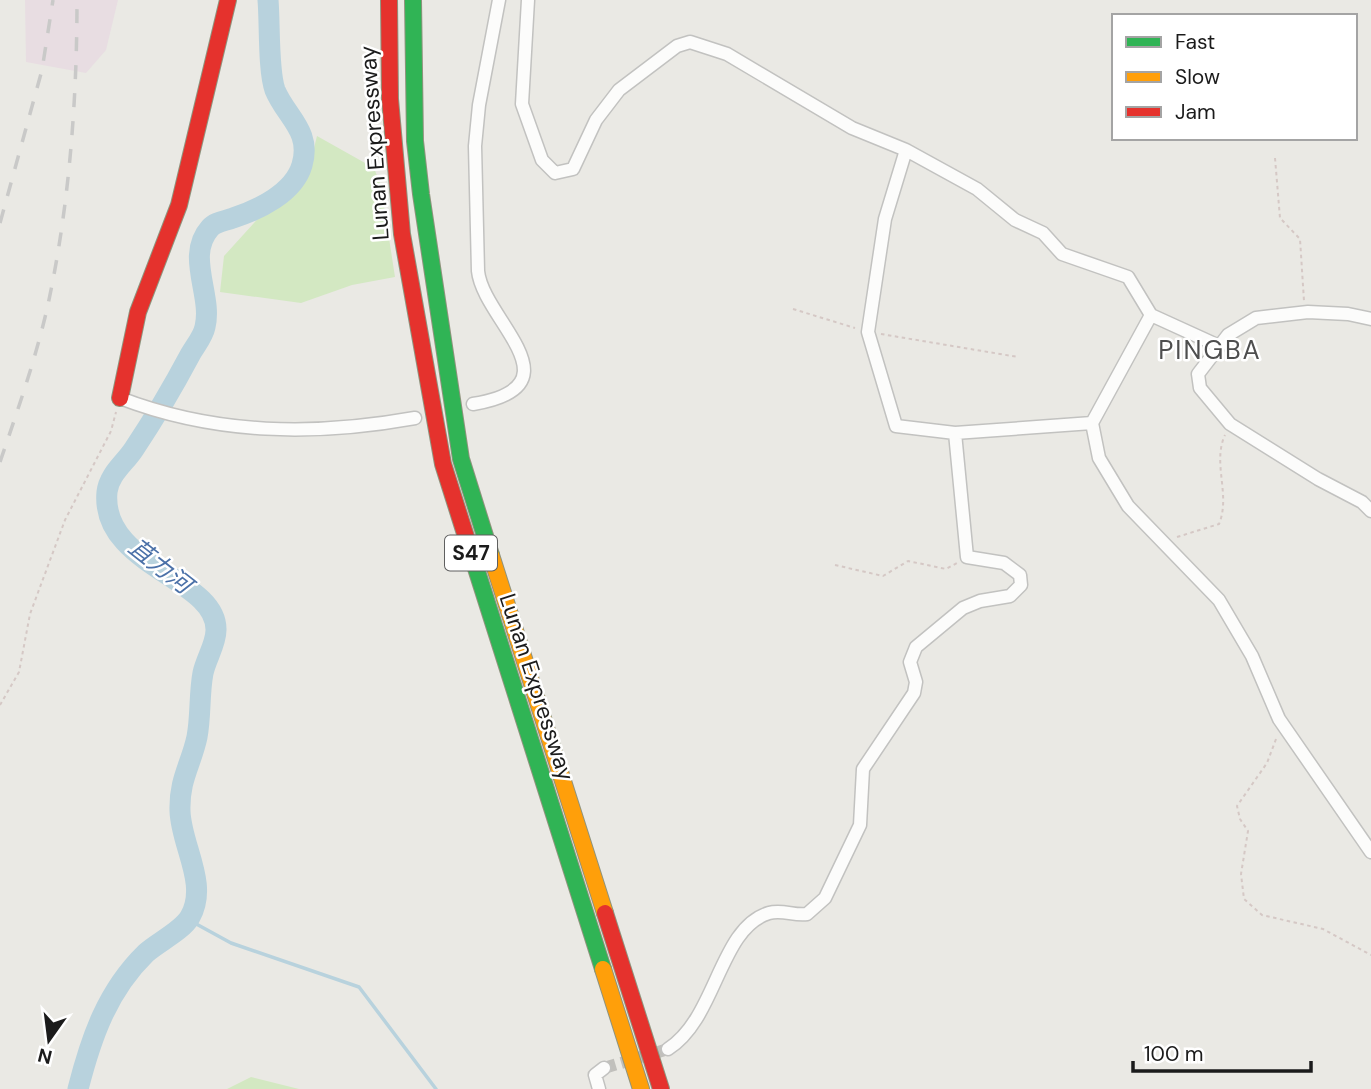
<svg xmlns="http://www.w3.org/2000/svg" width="1371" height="1089" font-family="'DM Sans','Noto Sans SC',sans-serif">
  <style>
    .industrial { fill: #e8dde2 }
    .grass { fill: #d3e8c2 }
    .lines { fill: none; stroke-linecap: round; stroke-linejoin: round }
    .stream { stroke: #b8d2dd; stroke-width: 3.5 }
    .river { stroke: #b8d2dd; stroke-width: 21 }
    .street-tunnel { stroke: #c1c0bc; stroke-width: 12; stroke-dasharray: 12 6; stroke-linecap: butt }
    .street-casing { stroke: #c2c2c0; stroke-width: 15 }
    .fast-casing { stroke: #8f937d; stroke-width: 18 }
    .slow-casing { stroke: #8f937d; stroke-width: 18 }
    .jam-casing { stroke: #8f937d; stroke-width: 18 }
    .path { stroke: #d5c8c5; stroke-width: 2; stroke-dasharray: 3.5 3.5; stroke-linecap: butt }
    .street { stroke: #fcfcfb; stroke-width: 12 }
    .fast { stroke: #30b455; stroke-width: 16 }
    .slow { stroke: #ff9f0a; stroke-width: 16 }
    .jam { stroke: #e5322d; stroke-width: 16 }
    .rail { stroke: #c9c9c8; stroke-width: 3.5; stroke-dasharray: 14 14; stroke-linecap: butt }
    .labels { text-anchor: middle; stroke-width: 5; stroke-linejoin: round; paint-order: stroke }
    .shield { fill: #fff; stroke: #5f5f5f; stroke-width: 2 }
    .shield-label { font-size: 21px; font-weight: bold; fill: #1b1b1b }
    .street-label { font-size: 23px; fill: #1b1b1b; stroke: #fff }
    .water-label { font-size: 24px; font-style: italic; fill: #4b71a8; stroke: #fff }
    .quarter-label { font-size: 26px; letter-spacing: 2px; fill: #4e4e4e; stroke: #fff }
  </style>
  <rect width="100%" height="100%" fill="#eae9e4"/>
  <path class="industrial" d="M 25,0 L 118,0 L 106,50 L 86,73 L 26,62 Z"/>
  <path class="grass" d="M 317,136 L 374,168 L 381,186 L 395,277 L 352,285 L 301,303 L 220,292 L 224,256 L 273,202 L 299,183 L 310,164 Z
    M 251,1077 L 299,1089 L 227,1089 Z"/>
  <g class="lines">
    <path class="stream" d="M 189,920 L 231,943 L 359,987 L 436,1089"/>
    <path class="river" d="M 78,1089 C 91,1038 107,991 146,953 C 158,942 182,931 190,917 C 209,884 181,846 180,811 C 179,779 191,765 197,737 C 201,716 199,694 203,673 C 206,659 216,644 216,630 C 217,578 100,566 107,492 C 109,474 125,463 134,449 C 154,419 173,387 190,355 C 195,346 203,337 205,327 C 213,295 185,256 210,228 C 215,222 225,221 233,218 C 258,210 294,193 302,165 C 312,131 286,117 275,90 C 268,71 270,22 268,0"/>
    <path class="street-tunnel" d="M 604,1068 L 668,1049"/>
    <g class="street-casing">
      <path id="street" d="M 528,0 L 522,104 L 542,160 L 555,173 L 573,169 L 596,120 L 619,90 L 677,46 L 690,42 L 727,54 L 852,128 L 906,150 L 977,189 L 1015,220 L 1043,233 L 1062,254 L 1128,277 L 1151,315 L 1219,346
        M 906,150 L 885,219 L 868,332 L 896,426 L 955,433 L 1092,423
        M 1151,315 L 1092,423 L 1099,458 L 1128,506 L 1219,600 L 1252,656 L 1279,719 L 1371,852
        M 1371,319 L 1348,314 L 1308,312 L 1256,318 L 1228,335 L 1198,374 L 1200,388 L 1230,424 L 1318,479 L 1362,502 L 1371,511
        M 120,398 C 216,435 315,436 415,418
        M 473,404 C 582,386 483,320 478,271 L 475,146 L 479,105 L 499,0
        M 668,1049 C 717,1018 719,928 769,913 C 782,909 794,916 807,914 L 825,898 L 860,825 L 863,769 L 914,693 L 916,682 L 910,662 L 916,647 L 963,608 L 980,601 L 1010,596 L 1021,585 L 1020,575 L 1004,563 L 967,557 L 955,433
        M 599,1089 L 595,1075 L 604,1068"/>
    </g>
    <g class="fast-casing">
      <path id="fast" d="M 413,0 L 415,141 L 421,194 L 461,459 L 491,555
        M 474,562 L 603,969"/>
    </g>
    <g class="slow-casing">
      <path id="slow" d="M 491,555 L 605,913
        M 603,969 L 641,1089"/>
    </g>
    <g class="jam-casing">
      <path id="jam" d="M 389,0 L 390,99 L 402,234 L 443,464 L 474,562
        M 120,398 L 138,312 L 179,205 L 228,0
        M 605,913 L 661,1089"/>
    </g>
    <path class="path" d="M 1275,158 L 1280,218 L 1300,239 L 1304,301
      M 793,309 L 855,328
      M 881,334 L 1018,357
      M 1177,537 L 1219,524 C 1231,495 1212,463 1225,435
      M 835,565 L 883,576 L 908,561 L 946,569 L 957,563
      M 0,705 L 19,672 L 30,614 L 65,520 L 111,431 L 116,412
      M 1276,739 L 1267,763 L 1237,806 L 1240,819 L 1248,831 L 1241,874 L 1244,899 L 1262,915 L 1323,929 L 1371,955"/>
    <use href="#street" class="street"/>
    <use href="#fast" class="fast"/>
    <use href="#slow" class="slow"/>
    <use href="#jam" class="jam"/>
    <path class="rail" d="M 0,223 L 42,70 L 53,0
      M 0,462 C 17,412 35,361 47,309 C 69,209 77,102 77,0"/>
  </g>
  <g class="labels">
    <rect class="shield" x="445" y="535.5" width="52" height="35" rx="5"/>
    <g class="shield-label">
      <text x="471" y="560">S47</text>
    </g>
    <g class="street-label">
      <text transform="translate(374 143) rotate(-94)" y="8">Lunan Expressway</text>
      <text transform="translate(537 687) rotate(72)" y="8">Lunan Expressway</text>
    </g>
    <g class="water-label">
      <text transform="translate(160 566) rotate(38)" y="8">苴力河</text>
    </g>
    <g class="quarter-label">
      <text x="1210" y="359">PINGBA</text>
    </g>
  </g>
  <rect x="1112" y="14" width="245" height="126" fill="#ffffff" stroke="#a4a4a4" stroke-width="2"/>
  <rect x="1126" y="37" width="35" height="10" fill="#30b455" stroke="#a4a4a4" stroke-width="2"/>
  <text x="1175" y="49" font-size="21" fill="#1b1b1b">Fast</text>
  <rect x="1126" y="72" width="35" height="10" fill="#ff9f0a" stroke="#a4a4a4" stroke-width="2"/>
  <text x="1175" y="84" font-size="21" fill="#1b1b1b">Slow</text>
  <rect x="1126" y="107" width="35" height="10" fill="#e5322d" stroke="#a4a4a4" stroke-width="2"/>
  <text x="1175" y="119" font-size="21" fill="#1b1b1b">Jam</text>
  <g transform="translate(49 1040) rotate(194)" stroke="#ffffff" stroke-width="5" paint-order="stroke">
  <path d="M0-5L12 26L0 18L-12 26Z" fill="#1b1b1b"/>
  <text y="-10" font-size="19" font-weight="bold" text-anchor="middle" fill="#1b1b1b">N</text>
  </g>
  <path d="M1133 1061v10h178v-10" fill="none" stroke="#1b1b1b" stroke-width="3.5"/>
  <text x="1144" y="1061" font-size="21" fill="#1b1b1b" stroke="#ffffff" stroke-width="5" paint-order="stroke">100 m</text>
</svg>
